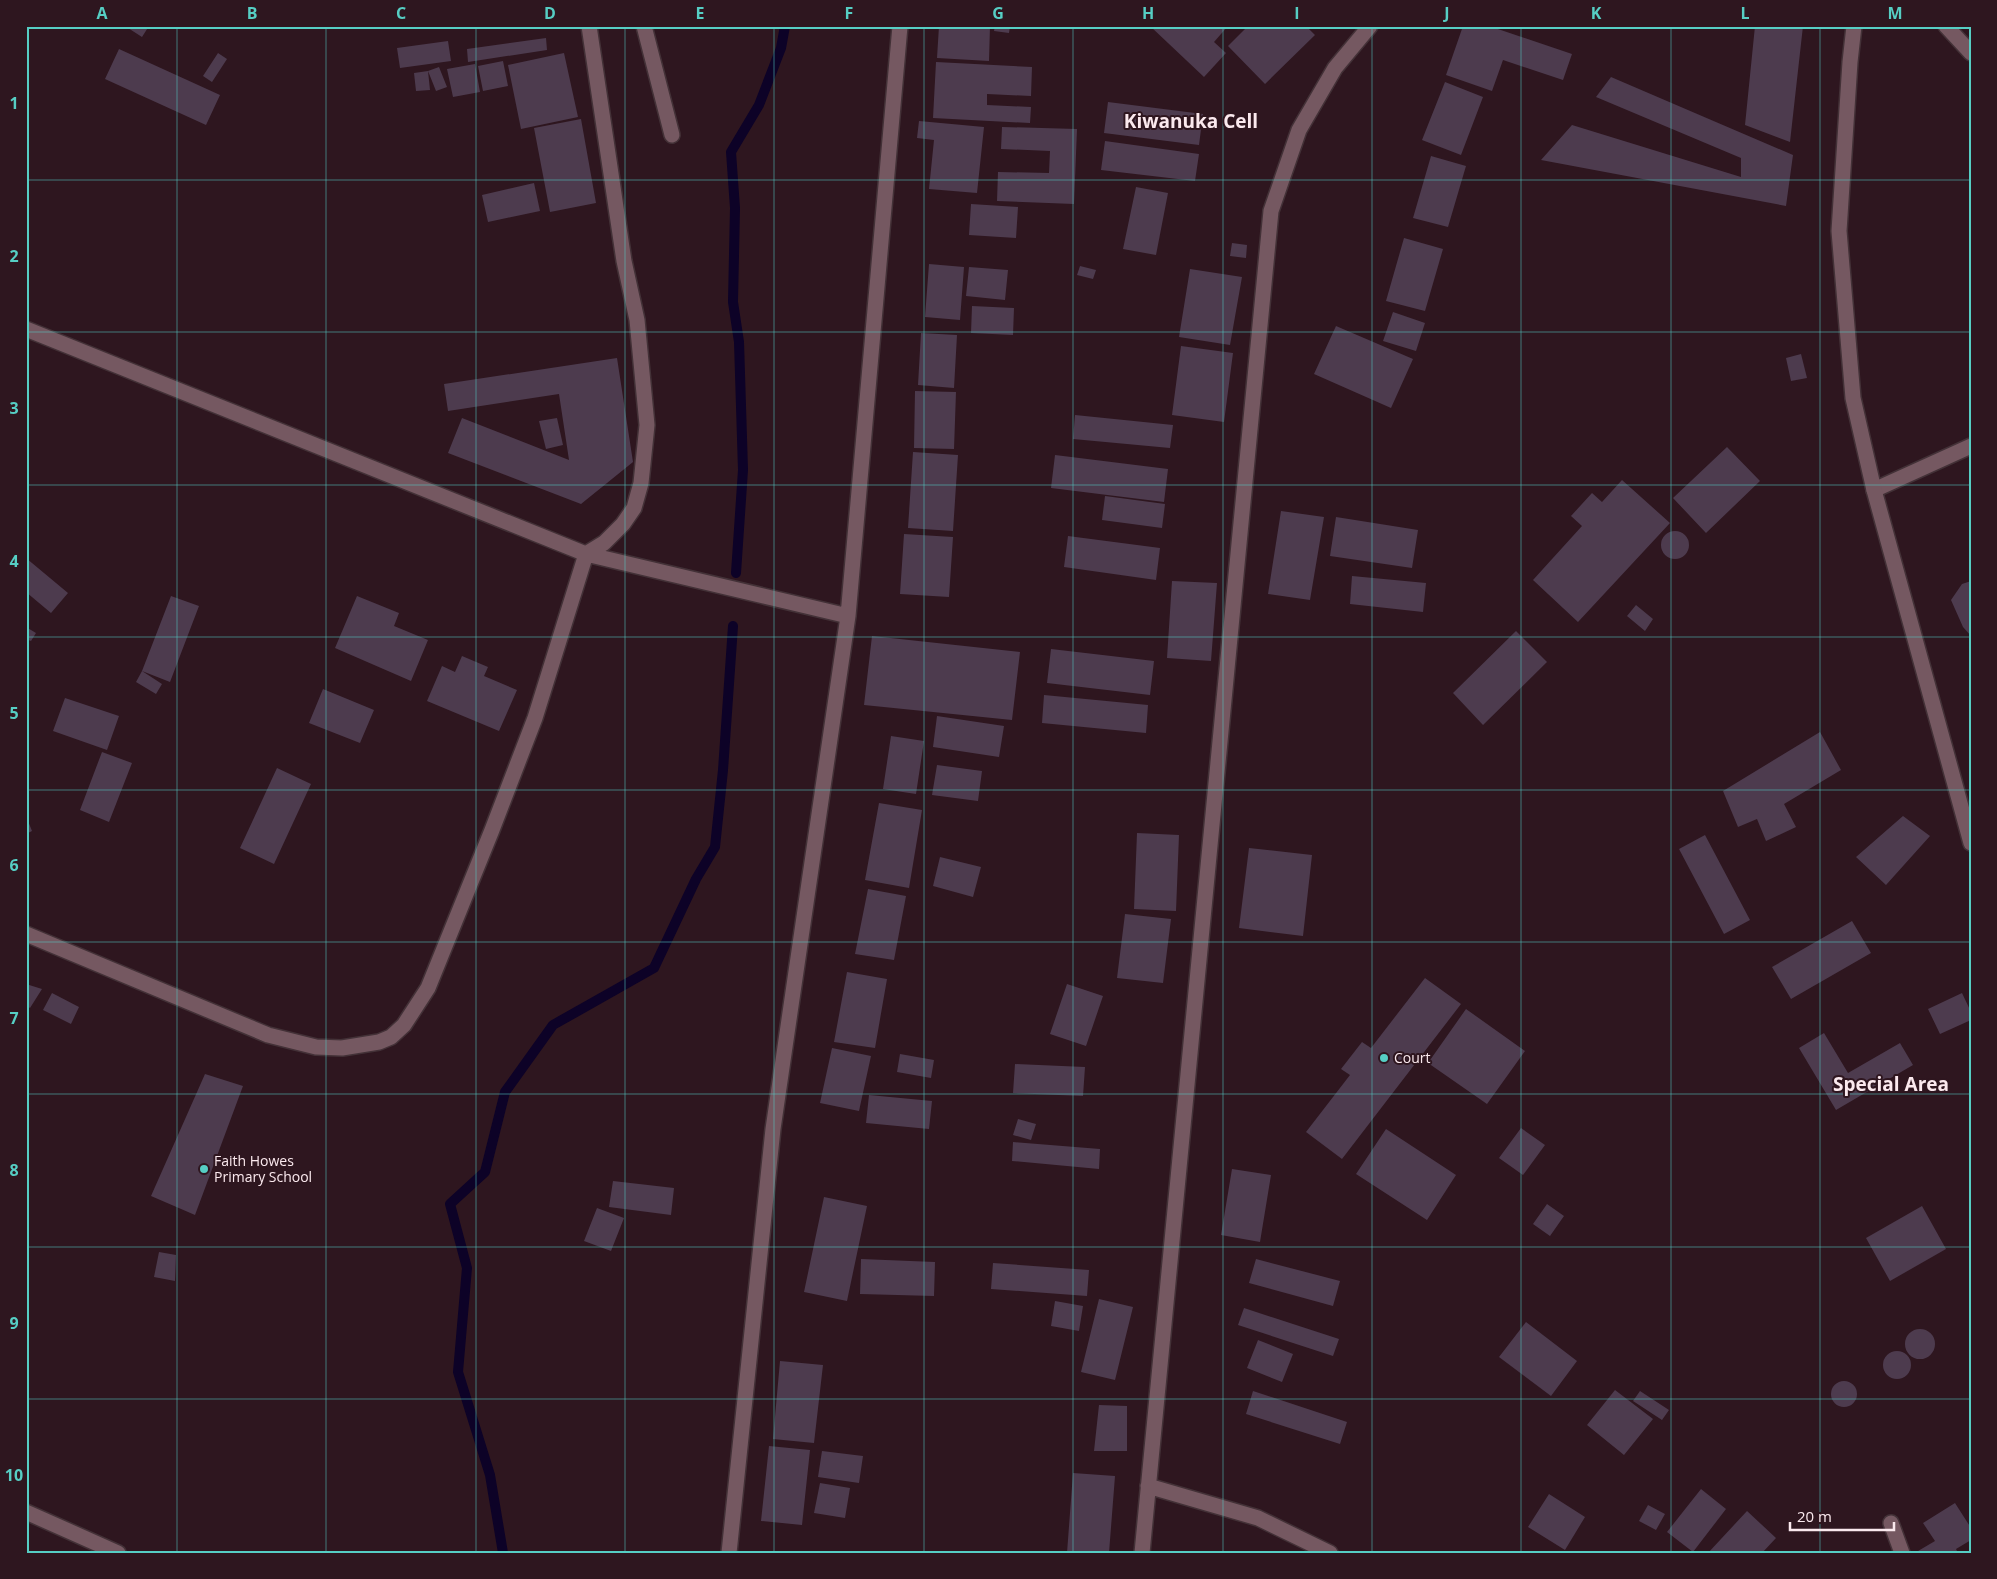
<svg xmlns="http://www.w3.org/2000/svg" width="1997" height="1579" font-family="'Open Sans',sans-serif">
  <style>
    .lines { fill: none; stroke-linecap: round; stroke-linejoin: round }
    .stream { stroke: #0d0227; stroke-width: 10 }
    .building { fill: #4d3b4e }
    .service-casing { stroke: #433137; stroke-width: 18 }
    .minor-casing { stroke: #433137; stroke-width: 18 }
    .tertiary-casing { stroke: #433137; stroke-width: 18 }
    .service { stroke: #755861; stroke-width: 15 }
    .minor { stroke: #755861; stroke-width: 15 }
    .tertiary { stroke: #755861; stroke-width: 15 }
    .grid { fill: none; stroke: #56cec4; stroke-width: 1; stroke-opacity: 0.55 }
    .poi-dot { fill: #56cec4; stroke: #2e161f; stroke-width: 2 }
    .labels { text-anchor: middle; stroke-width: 4; stroke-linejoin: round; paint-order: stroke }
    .poi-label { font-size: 14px; fill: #fbe9ee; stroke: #2e161f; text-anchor: start }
    .district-label { font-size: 19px; font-weight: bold; fill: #fbe9ee; stroke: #2e161f }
    .neatline { fill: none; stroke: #56cec4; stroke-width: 2 }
    .grid-label { font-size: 16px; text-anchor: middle; font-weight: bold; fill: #56cec4 }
  </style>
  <rect width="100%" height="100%" fill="#2e161f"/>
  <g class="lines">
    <path class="stream" d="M 736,573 L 743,470 L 739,342 L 733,302 L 735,208 L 731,152 L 759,105 L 781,48 L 785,26
      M 503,1553 L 490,1475 L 458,1372 L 467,1268 L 450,1204 L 485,1172 L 505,1092 L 553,1025 L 654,968 L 696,879 L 715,847 L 723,770 L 733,626"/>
  </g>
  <path class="building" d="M 129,26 L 149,26 L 142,37 L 128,28 Z
    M 939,26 L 990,26 L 989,61 L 937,58 Z
    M 995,26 L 1010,26 L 1009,33 L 994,31 Z
    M 1150,26 L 1228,26 L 1214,42 L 1226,53 L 1204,77 Z
    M 1248,26 L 1306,26 L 1315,35 L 1265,84 L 1228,46 Z
    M 1463,26 L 1489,26 L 1572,54 L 1563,80 L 1503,60 L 1492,91 L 1446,75 Z
    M 1755,26 L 1803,26 L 1790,142 L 1745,125 Z
    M 546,38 L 547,50 L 468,62 L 467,49 Z
    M 448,41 L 451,61 L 400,68 L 397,48 Z
    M 119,49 L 220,95 L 206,125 L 105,79 Z
    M 218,53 L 227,59 L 212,82 L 203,76 Z
    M 564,53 L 578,117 L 521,129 L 508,65 Z
    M 503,61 L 508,86 L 483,91 L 478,66 Z
    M 936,62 L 1032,67 L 1031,96 L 987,94 L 987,105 L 1031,107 L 1030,123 L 933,118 Z
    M 475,64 L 480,92 L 453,97 L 447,69 Z
    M 439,67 L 447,87 L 436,91 L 428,71 Z
    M 428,71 L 430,90 L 416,91 L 414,73 Z
    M 1611,77 L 1793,155 L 1786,206 L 1541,160 L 1572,125 L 1741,177 L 1741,158 L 1596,97 Z
    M 1445,82 L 1483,97 L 1461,155 L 1422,140 Z
    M 1108,102 L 1203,114 L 1199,145 L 1104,133 Z
    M 581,119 L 596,203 L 550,212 L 534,128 Z
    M 919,121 L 984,127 L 977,193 L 929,189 L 934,140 L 917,138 Z
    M 1002,127 L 1077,129 L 1074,204 L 997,201 L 998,172 L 1049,173 L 1050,151 L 1001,149 Z
    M 1105,141 L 1199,154 L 1195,181 L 1101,170 Z
    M 1431,156 L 1466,166 L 1448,227 L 1413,218 Z
    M 534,183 L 540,211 L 488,222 L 482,195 Z
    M 1136,187 L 1168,193 L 1156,255 L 1123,249 Z
    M 971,204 L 1018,207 L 1016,238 L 969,235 Z
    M 1404,238 L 1443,249 L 1425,311 L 1386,301 Z
    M 1232,243 L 1247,245 L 1246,258 L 1230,256 Z
    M 929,264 L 964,267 L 960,320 L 925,317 Z
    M 1080,266 L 1096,270 L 1093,279 L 1077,275 Z
    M 969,267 L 1008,270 L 1005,300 L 966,296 Z
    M 1190,269 L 1242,277 L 1230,345 L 1179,337 Z
    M 972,306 L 1014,308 L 1013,335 L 971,333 Z
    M 1393,312 L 1425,323 L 1416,351 L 1383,341 Z
    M 1336,326 L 1413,359 L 1391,408 L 1314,374 Z
    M 921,333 L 957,335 L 954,388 L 918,385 Z
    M 1181,346 L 1233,353 L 1224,422 L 1172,415 Z
    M 1801,354 L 1807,378 L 1791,381 L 1786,358 Z
    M 617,358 L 633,462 L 581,504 L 448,453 L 462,418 L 569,460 L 559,394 L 448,411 L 444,384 Z
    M 915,391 L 956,392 L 954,449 L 914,448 Z
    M 1075,415 L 1173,425 L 1170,448 L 1073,439 Z
    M 557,418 L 563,445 L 546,449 L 539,421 Z
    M 1727,447 L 1760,481 L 1706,533 L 1673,498 Z
    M 913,452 L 958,455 L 953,531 L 908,528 Z
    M 1055,455 L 1168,469 L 1164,502 L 1051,488 Z
    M 1622,480 L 1670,523 L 1578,622 L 1533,580 L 1582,526 L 1571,516 L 1592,493 L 1602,502 Z
    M 1105,496 L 1165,504 L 1162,528 L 1102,520 Z
    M 1281,511 L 1324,517 L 1310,600 L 1268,594 Z
    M 1336,517 L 1418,530 L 1412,568 L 1330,556 Z
    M1661 545a14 14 0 1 1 28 0a14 14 0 1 1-28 0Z
    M 904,534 L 953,537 L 949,597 L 900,594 Z
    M 1068,536 L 1160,548 L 1156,580 L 1064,567 Z
    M 26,558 L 68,593 L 51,613 L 26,592 Z
    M 1352,576 L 1426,583 L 1423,612 L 1350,604 Z
    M 1172,581 L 1217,583 L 1211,661 L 1167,658 Z
    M 1971,581 L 1971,636 L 1963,627 L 1951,600 L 1962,584 Z
    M 171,596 L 199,606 L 170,682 L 142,671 L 162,684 L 156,694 L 136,682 L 142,671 Z
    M 357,596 L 399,613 L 394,626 L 428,640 L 411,681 L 335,648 Z
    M 1636,605 L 1653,619 L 1645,631 L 1627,616 Z
    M 26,627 L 36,633 L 31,641 L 26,639 Z
    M 1516,631 L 1547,662 L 1483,725 L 1453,693 Z
    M 872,636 L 1020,652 L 1012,720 L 864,705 Z
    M 1051,649 L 1154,661 L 1150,695 L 1047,683 Z
    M 462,656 L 488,667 L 484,676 L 517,690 L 499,731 L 427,701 L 442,666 L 455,672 Z
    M 323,689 L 374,710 L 360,743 L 309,723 Z
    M 1044,695 L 1148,705 L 1146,733 L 1042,723 Z
    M 65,698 L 119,716 L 107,750 L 53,731 Z
    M 937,716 L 1004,726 L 999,757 L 933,747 Z
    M 1820,732 L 1841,770 L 1784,804 L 1796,827 L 1766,841 L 1757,819 L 1738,827 L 1723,791 Z
    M 891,736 L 924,741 L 916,794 L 883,789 Z
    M 102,752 L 132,763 L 109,822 L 80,810 Z
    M 937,765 L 982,771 L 978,801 L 932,795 Z
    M 277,768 L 311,784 L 274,864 L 240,848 Z
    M 879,803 L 922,810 L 909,888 L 865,880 Z
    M 26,816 L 32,831 L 26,834 Z
    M 1903,816 L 1930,836 L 1886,885 L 1856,857 Z
    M 1137,833 L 1179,835 L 1176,911 L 1134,909 Z
    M 1705,835 L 1750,920 L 1724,934 L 1679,849 Z
    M 1249,848 L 1312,855 L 1303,936 L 1239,928 Z
    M 940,857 L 981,867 L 973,897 L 933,886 Z
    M 868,889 L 906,896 L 894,960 L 855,954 Z
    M 1125,914 L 1171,919 L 1163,983 L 1117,978 Z
    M 1852,921 L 1871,953 L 1791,999 L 1772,967 Z
    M 847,972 L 887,979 L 875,1048 L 834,1042 Z
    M 1425,978 L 1461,1004 L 1342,1159 L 1306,1132 L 1350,1075 L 1341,1069 L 1362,1042 L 1371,1048 Z
    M 26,984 L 42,989 L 30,1008 L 26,1005 Z
    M 1067,984 L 1103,996 L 1086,1046 L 1050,1034 Z
    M 52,993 L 79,1007 L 71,1024 L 43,1010 Z
    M 1962,993 L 1971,1012 L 1971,1020 L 1940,1034 L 1928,1009 Z
    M 1466,1009 L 1525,1051 L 1487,1104 L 1428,1063 Z
    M 1824,1033 L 1848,1073 L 1900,1043 L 1913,1065 L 1836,1110 L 1799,1048 Z
    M 832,1048 L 871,1056 L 859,1111 L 820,1103 Z
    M 900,1054 L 934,1060 L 931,1078 L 897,1072 Z
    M 1015,1064 L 1085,1067 L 1083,1096 L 1013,1093 Z
    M 205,1074 L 243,1086 L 195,1215 L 151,1196 Z
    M 869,1095 L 932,1101 L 929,1129 L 866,1123 Z
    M 1018,1119 L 1036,1124 L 1031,1140 L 1013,1135 Z
    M 1521,1128 L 1545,1145 L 1523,1175 L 1499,1158 Z
    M 1386,1129 L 1456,1175 L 1427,1220 L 1356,1174 Z
    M 1013,1142 L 1100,1149 L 1099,1169 L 1012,1161 Z
    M 1232,1169 L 1271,1175 L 1260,1242 L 1221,1235 Z
    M 613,1181 L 674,1188 L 671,1215 L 609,1207 Z
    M 824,1197 L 867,1206 L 847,1301 L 804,1292 Z
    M 1547,1204 L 1564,1216 L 1550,1236 L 1533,1224 Z
    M 1922,1206 L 1946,1249 L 1890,1281 L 1866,1238 Z
    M 597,1208 L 624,1218 L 611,1251 L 584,1241 Z
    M 159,1252 L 176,1255 L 175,1281 L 154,1277 Z
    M 861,1259 L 935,1262 L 934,1296 L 860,1294 Z
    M 1256,1259 L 1340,1281 L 1333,1306 L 1249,1283 Z
    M 993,1263 L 1089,1270 L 1087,1296 L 991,1289 Z
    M 1099,1299 L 1133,1307 L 1115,1380 L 1081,1372 Z
    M 1055,1301 L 1083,1306 L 1079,1331 L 1051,1326 Z
    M 1244,1308 L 1339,1339 L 1333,1356 L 1238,1325 Z
    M 1526,1322 L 1577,1361 L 1551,1396 L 1499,1357 Z
    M1905 1344a15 15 0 1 1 30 0a15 15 0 1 1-30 0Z
    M 1258,1340 L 1293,1354 L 1282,1382 L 1247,1368 Z
    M1883 1365a14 14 0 1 1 28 0a14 14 0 1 1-28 0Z
    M 780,1361 L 823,1365 L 814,1443 L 773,1439 Z
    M1831 1394a13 13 0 1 1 26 0a13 13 0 1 1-26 0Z
    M 1615,1390 L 1653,1419 L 1624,1455 L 1587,1425 Z
    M 1253,1391 L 1347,1422 L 1340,1444 L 1246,1414 Z
    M 1640,1391 L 1669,1410 L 1662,1420 L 1633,1401 Z
    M 1099,1405 L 1127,1406 L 1127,1451 L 1094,1451 Z
    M 769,1446 L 810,1450 L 802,1525 L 761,1521 Z
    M 822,1451 L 863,1456 L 859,1483 L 818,1477 Z
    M 1073,1473 L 1115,1476 L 1109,1553 L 1067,1553 Z
    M 820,1483 L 850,1488 L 845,1518 L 814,1513 Z
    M 1701,1489 L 1726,1509 L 1693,1552 L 1667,1532 Z
    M 1549,1494 L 1585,1517 L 1565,1550 L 1528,1527 Z
    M 1955,1503 L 1971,1528 L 1971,1540 L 1956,1549 L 1958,1553 L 1919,1553 L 1918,1551 L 1935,1541 L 1923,1523 Z
    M 1648,1505 L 1665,1514 L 1656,1530 L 1639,1521 Z
    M 1747,1511 L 1776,1538 L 1762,1553 L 1708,1553 Z"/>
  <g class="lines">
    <g class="service-casing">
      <path id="service" d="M 644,26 L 672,135"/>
    </g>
    <g class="minor-casing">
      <path id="minor" d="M 1946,26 L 1971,53
        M 26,329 L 586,554 L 848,616
        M 1874,490 L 1971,446
        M 26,934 L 268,1035 L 316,1047 L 342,1048 L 379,1042 L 391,1037 L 404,1025 L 428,988 L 492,830 L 535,718 L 586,554 L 604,543 L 623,524 L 634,508 L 641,483 L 647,425 L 637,320 L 624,261 L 589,26
        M 1148,1486 L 1258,1518 L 1330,1553
        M 26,1512 L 118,1553
        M 1891,1523 L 1902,1553
        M 729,1553 L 773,1129 L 848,616 L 900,26
        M 1142,1553 L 1271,211 L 1299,130 L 1335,68 L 1370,26"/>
    </g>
    <g class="tertiary-casing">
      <path id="tertiary" d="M 1854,26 L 1850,62 L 1839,231 L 1853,398 L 1874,490 L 1971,843"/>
    </g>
    <use href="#service" class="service"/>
    <use href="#minor" class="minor"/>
    <use href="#tertiary" class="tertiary"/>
  </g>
  <path class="grid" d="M 177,26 L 177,1553M 326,26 L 326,1553M 476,26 L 476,1553M 625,26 L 625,1553M 774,26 L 774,1553M 924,26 L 924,1553M 1073,26 L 1073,1553M 1223,26 L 1223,1553M 1372,26 L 1372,1553M 1521,26 L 1521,1553M 1671,26 L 1671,1553M 1820,26 L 1820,1553M 26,180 L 1971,180M 26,332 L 1971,332M 26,485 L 1971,485M 26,637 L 1971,637M 26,790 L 1971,790M 26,942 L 1971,942M 26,1094 L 1971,1094M 26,1247 L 1971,1247M 26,1399 L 1971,1399"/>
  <g class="poi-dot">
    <circle cx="1384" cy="1058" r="5"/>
    <circle cx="204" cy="1169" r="5"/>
  </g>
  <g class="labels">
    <g class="poi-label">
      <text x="1394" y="1063">Court</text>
      <text x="214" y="1166">Faith Howes<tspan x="214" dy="16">Primary School</tspan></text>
    </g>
    <g class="district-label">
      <text x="1191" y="128">Kiwanuka Cell</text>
      <text x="1891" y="1091">Special Area</text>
    </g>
  </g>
  <rect width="1997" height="1579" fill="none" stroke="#2e161f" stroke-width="55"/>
  <path d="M1790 1522v8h104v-8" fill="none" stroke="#fbe9ee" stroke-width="2.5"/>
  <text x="1797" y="1522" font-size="15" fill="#fbe9ee" stroke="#2e161f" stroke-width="4" paint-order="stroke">20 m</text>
  <rect x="28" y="28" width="1942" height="1524" class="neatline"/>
  <g class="grid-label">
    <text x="102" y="19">A</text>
    <text x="252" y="19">B</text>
    <text x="401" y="19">C</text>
    <text x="550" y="19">D</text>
    <text x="700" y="19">E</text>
    <text x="849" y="19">F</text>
    <text x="998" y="19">G</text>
    <text x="1148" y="19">H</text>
    <text x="1297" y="19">I</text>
    <text x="1447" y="19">J</text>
    <text x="1596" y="19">K</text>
    <text x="1745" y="19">L</text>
    <text x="1895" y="19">M</text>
    <text x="14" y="109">1</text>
    <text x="14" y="262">2</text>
    <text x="14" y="414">3</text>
    <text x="14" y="567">4</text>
    <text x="14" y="719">5</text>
    <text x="14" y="871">6</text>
    <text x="14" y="1024">7</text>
    <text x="14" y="1176">8</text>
    <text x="14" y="1329">9</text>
    <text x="14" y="1481">10</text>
  </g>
</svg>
